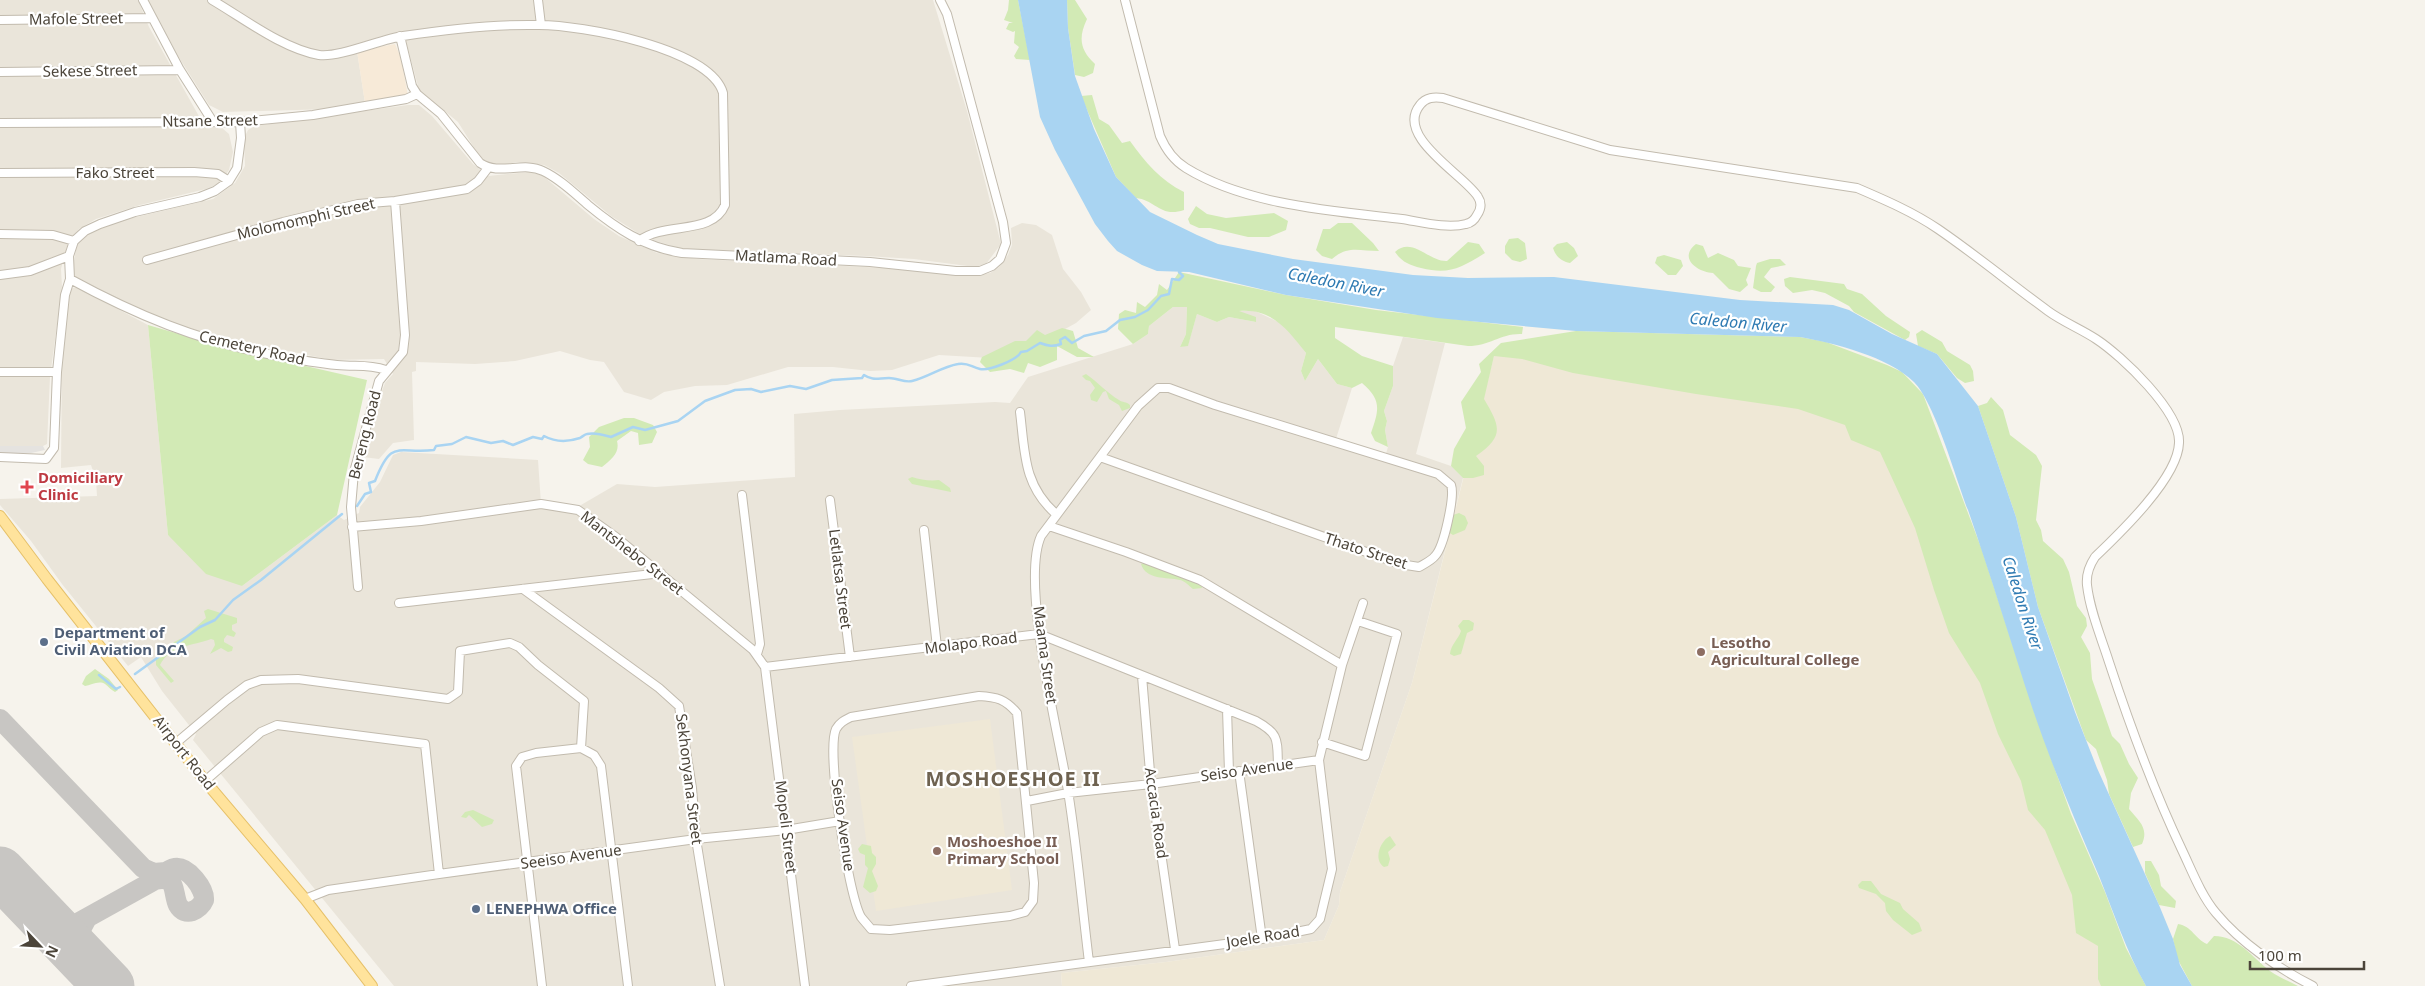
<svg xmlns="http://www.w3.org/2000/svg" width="2425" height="986" font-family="'Noto Sans',sans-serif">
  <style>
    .residential { fill: #eae5da }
    .commercial { fill: #f7ead8 }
    .education { fill: #efe8d6 }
    .green { fill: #d2eab5 }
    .parking { fill: #e5e3e0 }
    .water { fill: #a9d4f2 }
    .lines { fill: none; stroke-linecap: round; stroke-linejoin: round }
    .stream { stroke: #a9d4f2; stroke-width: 2.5 }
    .taxiway { stroke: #c8c6c3; stroke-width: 20 }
    .runway { stroke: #c8c6c3; stroke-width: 51 }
    .minor-casing { stroke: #c2bbae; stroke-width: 10 }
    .major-casing { stroke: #e6c16a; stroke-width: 12 }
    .minor { stroke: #fff; stroke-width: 8 }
    .major { stroke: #ffe39c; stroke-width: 10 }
    .health-dot { fill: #e0444e; stroke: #fff; stroke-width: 2 }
    .service-dot { fill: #5c6f8a; stroke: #fff; stroke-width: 2 }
    .education-dot { fill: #8d6e63; stroke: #fff; stroke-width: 2 }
    .labels { text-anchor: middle; stroke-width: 4.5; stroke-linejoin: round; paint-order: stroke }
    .street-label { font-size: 15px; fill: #4b4439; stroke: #fff }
    .health-label { font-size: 15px; font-weight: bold; fill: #be3a42; stroke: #fff; text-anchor: start }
    .service-label { font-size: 15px; font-weight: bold; fill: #4e5e75; stroke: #fff; text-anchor: start }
    .education-label { font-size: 15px; font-weight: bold; fill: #785e54; stroke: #fff; text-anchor: start }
    .water-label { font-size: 16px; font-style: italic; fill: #2e7ab2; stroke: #fff }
    .district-label { font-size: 20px; font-weight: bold; letter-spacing: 1px; fill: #6e6250; stroke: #fff }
  </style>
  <rect width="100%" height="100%" fill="#f6f3ec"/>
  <path class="residential" d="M 0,0 L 138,0 L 149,27 L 205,127 L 222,128 L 229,134 L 233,152 L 229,170 L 220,183 L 206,189 L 140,205 L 96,219 L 79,229 L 67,247 L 61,269 L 62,287 L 50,377 L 47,444 L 43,446 L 0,446 Z
    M 148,0 L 933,0 L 967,111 L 1001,244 L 986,264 L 975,267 L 914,259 L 866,256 L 683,249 L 656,241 L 638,233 L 611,216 L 559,173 L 544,165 L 516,162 L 500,166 L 488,164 L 481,159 L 458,122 L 419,90 L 406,41 L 357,51 L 365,103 L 331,109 L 223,112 L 209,105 L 178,56 Z
    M 408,105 L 419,105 L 432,116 L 473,164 L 488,176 L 529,172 L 542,175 L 594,219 L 619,236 L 657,253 L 698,259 L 907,269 L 976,275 L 990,273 L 999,267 L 1008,255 L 1012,245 L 1011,228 L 1022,223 L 1036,225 L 1052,235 L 1063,269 L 1081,292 L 1091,310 L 1076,323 L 1056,334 L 990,358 L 939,355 L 892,370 L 870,371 L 833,367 L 788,367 L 727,385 L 695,386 L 664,392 L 651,400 L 624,392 L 604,362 L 590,360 L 560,351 L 515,361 L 475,364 L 416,362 L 416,371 L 412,372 L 414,440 L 393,443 L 379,459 L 363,457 L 373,415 L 385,383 L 393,374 L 384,359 L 332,360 L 211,335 L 141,312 L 76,278 L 72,272 L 77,244 L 86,235 L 115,222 L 213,199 L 235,183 L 245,166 L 244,138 L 248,130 L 255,126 Z
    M 76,287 L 148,325 L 168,535 L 242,586 L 337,515 L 344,520 L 359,513 L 360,507 L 380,482 L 393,455 L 401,452 L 538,460 L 541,504 L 578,510 L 581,505 L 617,484 L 655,487 L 795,477 L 794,414 L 840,410 L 995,402 L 1010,403 L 1028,377 L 1133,344 L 1148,334 L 1149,326 L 1173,307 L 1187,307 L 1186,334 L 1180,347 L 1188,345 L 1197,314 L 1217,322 L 1229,317 L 1256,322 L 1237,311 L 1255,311 L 1285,325 L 1306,353 L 1301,371 L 1305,381 L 1318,359 L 1337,384 L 1352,388 L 1335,442 L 1385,457 L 1388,447 L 1385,430 L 1387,421 L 1384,411 L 1393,386 L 1393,366 L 1403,337 L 1445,343 L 1416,454 L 1451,466 L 1463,478 L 1412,683 L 1340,892 L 1339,905 L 1324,940 L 1166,962 L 1061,973 L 1062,986 L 394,986 L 193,740 L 196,734 L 162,691 L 141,657 L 128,666 L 62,584 L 31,541 L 0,505 L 0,499 L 97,496 L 96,480 L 91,465 L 61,468 L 62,351 L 67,294 L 70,289 Z"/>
  <path class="commercial" d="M 395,44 L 401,58 L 408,96 L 365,103 L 357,51 Z"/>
  <path class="education" d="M 1573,350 L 1892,432 L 2120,986 L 1062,986 L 1061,973 L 1166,962 L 1324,940 L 1339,905 L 1340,892 L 1412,683 L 1494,356 Z
    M 990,719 L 1012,890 L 876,911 L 852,737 Z"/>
  <path class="green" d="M 1009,0 L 1018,0 L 1030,60 L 1016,59 L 1014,56 L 1019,47 L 1014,43 L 1015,31 L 1013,32 L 1006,29 L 1009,23 L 1013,23 L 1004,20 L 1008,10 Z
    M 1067,0 L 1075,0 L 1087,19 C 1078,38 1080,50 1095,64 L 1093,73 L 1084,77 L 1075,75 L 1068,28 Z
    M 1092,95 L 1099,119 L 1109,125 L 1122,143 L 1130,141 C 1145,162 1161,181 1184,192 L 1184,210 C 1160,218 1156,200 1136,198 L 1116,177 L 1081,96 Z
    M 1196,206 L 1207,214 L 1226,218 L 1274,213 L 1288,221 L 1286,230 L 1269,237 L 1248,237 L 1210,228 L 1199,228 L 1190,224 L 1188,219 Z
    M 1338,223 L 1352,223 L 1373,243 L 1379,251 C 1359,251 1348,245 1332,259 L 1322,256 L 1316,250 L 1323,229 L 1330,229 Z
    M 1518,238 L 1525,243 L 1527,259 L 1520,262 L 1512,260 L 1505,253 L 1505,246 L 1509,239 Z
    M 1468,242 L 1479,244 L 1485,253 C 1461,268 1449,275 1421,268 C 1409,265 1402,262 1395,252 C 1412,236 1429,262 1447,261 Z
    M 1567,242 L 1574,248 L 1578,256 L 1570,263 C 1561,261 1556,257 1553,248 L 1557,244 Z
    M 1696,244 L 1703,246 L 1708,258 L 1718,253 L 1734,260 L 1738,266 L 1751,268 L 1746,280 L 1748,285 L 1740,292 L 1729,289 L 1713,273 C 1697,272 1678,258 1696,244 Z
    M 1664,255 L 1681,260 L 1683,266 L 1676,275 L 1668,275 L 1655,263 L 1657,257 Z
    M 1770,259 L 1780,259 L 1786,265 L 1771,268 L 1764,277 L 1775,287 L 1771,292 L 1761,292 L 1753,288 L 1756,266 L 1757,263 Z
    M 1179,272 L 1286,295 L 1376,310 L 1523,327 L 1522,334 C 1501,333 1490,346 1468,346 L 1335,327 L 1335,338 L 1362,356 L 1393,366 L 1393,386 L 1384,411 L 1387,421 L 1385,430 L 1388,447 L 1375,441 L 1371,433 C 1379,410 1382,400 1362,383 L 1352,388 L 1337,384 L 1318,359 L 1305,381 L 1301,371 L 1306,353 C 1288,330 1272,308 1239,311 L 1256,317 L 1256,322 L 1229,317 L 1217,322 L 1197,314 L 1188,346 L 1180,347 L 1186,334 L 1187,307 L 1173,307 L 1149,326 L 1148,334 L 1133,344 L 1118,329 L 1119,314 L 1125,310 L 1136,313 L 1137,302 L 1145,307 L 1157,295 L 1159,284 L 1167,290 Z
    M 1790,277 L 1844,284 L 1847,289 L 1862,294 L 1886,316 L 1910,332 L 1909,337 L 1905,340 L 1854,312 L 1849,306 L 1825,293 L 1812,290 L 1793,293 L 1785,286 L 1784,279 Z
    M 148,325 L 231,349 L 367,380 L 337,515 L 242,586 L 206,574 L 168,535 Z
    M 1062,328 L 1073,331 L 1078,348 L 1094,357 L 1077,357 L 1057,346 L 1057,360 L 1040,367 L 1028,363 L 1024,373 L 1010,369 L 990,372 L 980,362 L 982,357 L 1015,341 L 1026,341 L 1037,330 L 1045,335 Z
    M 1922,330 L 1942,342 L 1947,351 L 1970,365 L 1973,371 L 1974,381 L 1965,383 L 1957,378 L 1937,354 L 1918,346 L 1916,334 Z
    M 1576,331 L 1800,337 L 1826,342 L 1887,365 L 1902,372 L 1923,394 L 1982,550 L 2034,711 L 2071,814 L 2105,892 L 2126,948 L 2146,986 L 2101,986 L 2098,979 L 2098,946 L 2076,933 L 2072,895 L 2045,830 L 2028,810 L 2021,781 L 1998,734 L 1980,683 L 1949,633 L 1934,590 L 1915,528 L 1880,452 L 1851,440 L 1845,425 L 1798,409 L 1696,394 L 1573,373 L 1522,359 L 1494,356 L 1484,399 C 1500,426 1505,436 1476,456 L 1484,466 L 1484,475 L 1473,478 L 1463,478 L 1451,466 L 1454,449 L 1466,428 L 1461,402 L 1481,372 L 1479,364 L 1501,343 Z
    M 1086,374 C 1098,382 1107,393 1119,400 C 1123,403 1126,401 1130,405 L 1130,408 L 1122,411 L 1119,405 L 1109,399 L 1106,391 L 1103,392 L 1097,402 L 1091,400 L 1090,395 L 1095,388 L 1090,381 L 1086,380 L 1082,376 Z
    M 1991,397 L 2003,410 L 2010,435 L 2036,455 L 2042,466 L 2036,520 L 2041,530 L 2043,541 L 2063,559 L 2069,572 L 2077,606 L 2086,618 L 2087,626 L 2081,637 L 2090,653 L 2092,679 L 2112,736 L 2120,744 L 2129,764 L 2138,778 L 2131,793 L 2129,809 C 2139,821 2149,828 2142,844 L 2133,847 L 2109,794 L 2107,780 L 2096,749 L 2086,740 L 2038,607 L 2016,517 L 1978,406 L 1987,403 Z
    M 624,418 L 634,418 L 653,425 L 657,432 L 652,443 L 639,445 L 638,433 L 631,431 L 617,441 C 620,453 612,459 602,467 L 588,464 L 583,460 L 590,447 L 589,437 L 599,427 Z
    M 912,477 C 921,480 930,481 939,480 L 950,488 L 951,492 L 912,484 L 908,479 Z
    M 1459,513 L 1465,516 L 1468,523 L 1465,530 L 1453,535 L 1448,532 L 1453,515 Z
    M 1144,563 L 1201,585 L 1202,588 L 1193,589 C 1189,586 1185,581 1180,580 C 1166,577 1146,580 1141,564 Z
    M 208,609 L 237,618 L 237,623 L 232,625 L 232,630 L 236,633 L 234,637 L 227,635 L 224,639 L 224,642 L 233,647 L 232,651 L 228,652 L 221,648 L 210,654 L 215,645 L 214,640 L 211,639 C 193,646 170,645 160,665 L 174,681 L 171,683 L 156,665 L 156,656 L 174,642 L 186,636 L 206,618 L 204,611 Z
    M 1469,620 L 1474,623 L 1473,630 L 1467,633 L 1461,654 L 1454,656 L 1450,654 C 1451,644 1458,640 1461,631 L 1458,626 L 1463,620 Z
    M 95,669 L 109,679 L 118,690 L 115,692 C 111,690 109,687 105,684 C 99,680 91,685 85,686 L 82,684 L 86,676 Z
    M 473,810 L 494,820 L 492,824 L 482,827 L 469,815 L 466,818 L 461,817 L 465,812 Z
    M 1390,836 L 1396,845 L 1388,852 L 1390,859 L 1388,866 L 1384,867 C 1373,860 1380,841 1390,836 Z
    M 862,844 L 871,846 L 872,853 L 876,857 L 876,864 L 872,871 L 878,886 L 876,891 L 870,893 L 863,887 L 868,868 L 865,865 L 865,855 L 860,853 L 858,849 Z
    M 2145,861 L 2151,861 L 2159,875 L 2161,886 L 2176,901 L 2175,908 L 2159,905 L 2145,873 Z
    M 1862,881 L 1871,881 L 1881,894 L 1900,903 L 1903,909 L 1919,923 L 1922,931 L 1912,935 L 1893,920 L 1886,911 L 1885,903 L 1876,894 L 1859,888 L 1858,885 Z
    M 2178,924 C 2192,926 2195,939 2207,944 L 2214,936 C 2238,936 2252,957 2270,971 C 2278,977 2289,981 2298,986 L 2192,986 L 2177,958 L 2173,939 Z"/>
  <path class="parking" d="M 0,446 L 43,446 L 45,450 L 31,453 L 0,453 Z"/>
  <path class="water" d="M 1018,0 L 1067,0 L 1068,28 L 1075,76 L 1094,129 L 1116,177 L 1150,212 L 1197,235 L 1218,244 L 1293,259 L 1413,275 L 1468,278 L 1554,277 L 1740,300 L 1833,305 L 1849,310 L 1892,334 L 1937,354 L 1978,406 L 2016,517 L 2038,607 L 2075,712 L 2097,768 L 2159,905 L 2173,939 L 2180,965 L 2192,986 L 2146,986 C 2126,951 2114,913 2099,876 C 2075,821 2052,766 2033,710 C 2011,643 1991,576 1968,510 C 1956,479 1935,403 1914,382 C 1889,357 1834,343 1800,337 L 1576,331 L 1437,318 L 1286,295 L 1189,272 L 1157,271 L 1142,265 L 1117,251 L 1108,241 L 1095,224 L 1055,150 L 1040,117 Z"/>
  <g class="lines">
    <path class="stream" d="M 357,506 L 365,494 L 371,492 L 369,483 L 375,481 C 392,438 397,454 434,450 L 436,446 L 452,444 L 466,437 L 491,443 L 503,441 L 513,445 L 533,437 L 542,439 L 544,436 C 555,442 568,442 580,438 C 582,437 585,434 587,434 C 595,432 604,435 611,437 L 633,427 L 645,430 L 678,421 L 705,401 L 735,390 L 751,389 L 761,392 L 790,386 L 806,389 L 832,380 L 862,378 L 864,375 C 873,381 878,378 889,378 C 897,378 905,383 912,381 C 929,377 941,367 958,364 C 968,362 971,367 980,369 C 989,371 1017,360 1021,352 L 1027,351 L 1040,343 C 1048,346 1053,347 1061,344 L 1060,340 L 1065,337 L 1072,343 L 1084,336 L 1106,331 L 1120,320 L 1135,317 L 1148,310 L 1161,296 L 1169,294 L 1172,279 L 1179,280 L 1183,276 L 1179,272 L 1182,270
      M 135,674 L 200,627 L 215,620 L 233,600 L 261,580 L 342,514
      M 99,675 L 116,689 L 120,687"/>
    <path class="taxiway" d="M 0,719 L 143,868 L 154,873 L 166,872
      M 44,918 L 60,926 L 74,925 L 155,880 C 178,875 172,892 178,905 C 185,918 200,910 204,900 C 205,889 188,866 175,868 C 168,869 161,876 155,880
      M 81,956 L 79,933 L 86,920"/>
    <path class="runway" d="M 0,872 L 109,986"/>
    <g class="minor-casing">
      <path id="minor" d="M 143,0 L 180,70 L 213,122
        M 212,0 C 243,18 283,49 319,55 C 339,58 381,39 403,36 C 449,29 493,24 539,25 C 581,25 710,48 723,93 L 725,205 C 712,236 665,221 639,241
        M 538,0 L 541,25
        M 1125,0 L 1160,136 C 1166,150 1173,160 1186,168 C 1246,205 1333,211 1402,219 C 1421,222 1447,229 1466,224 C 1471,223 1475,219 1477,215 C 1481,209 1482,203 1478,197 C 1466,176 1394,137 1420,105 C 1426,97 1434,97 1443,98 L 1610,150 L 1857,188 C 1885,200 1913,212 1938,229 C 1976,255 2011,284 2048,311 C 2063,322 2081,329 2096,339 C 2122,356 2181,412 2179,443 C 2178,478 2119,534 2095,557 C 2089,566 2086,575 2087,585 C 2090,611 2101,637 2109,662 C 2130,726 2153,789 2182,850 C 2192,871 2201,895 2216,913 C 2241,943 2279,969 2313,986
        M 0,20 L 152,18
        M 400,36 L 412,86 L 417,94 L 441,114 L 480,163 C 499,176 523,161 543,171 C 560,179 574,193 588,205 C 617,229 644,247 682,253 L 870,262 L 956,271 L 980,271 L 992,266 L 1000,259 L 1006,243 L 1003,222 L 947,14 L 940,0
        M 0,72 L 180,70
        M 0,123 L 240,122 L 313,115 L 406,99 L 417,94
        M 0,173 L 194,172 L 218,174 L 229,181
        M 0,234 L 53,235 L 74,241
        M 147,260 L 283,222 L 358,204 L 395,201 L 467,189 L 478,181 L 488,168
        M 0,275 L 30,271 L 69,256
        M 70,279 C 136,315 199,341 273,355 C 294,359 316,363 337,365 C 356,367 367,364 386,370
        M 0,372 L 57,372
        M 1020,412 C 1025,452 1023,485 1056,514
        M 0,457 L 46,459 L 54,448 L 57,372 L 65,295 L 70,279 L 69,256 L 74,241 L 85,231 L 100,224 L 135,212 L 200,197 L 215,191 L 229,181 L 237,168 L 241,138 L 240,122
        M 742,495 L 760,644 L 757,654
        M 830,500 L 850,657
        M 1049,526 L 1126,552 L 1200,580 L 1342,665
        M 352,527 L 421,521 L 541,504 L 578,510 L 616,537 L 753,650 L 765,667 L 805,986
        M 924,530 L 937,647
        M 358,587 L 351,507 L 354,472 L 379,381 L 403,352 L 405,335 L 395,201
        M 523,589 L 659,688 L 679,706 L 692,788 L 696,839 L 720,986
        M 399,603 L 661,573
        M 765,667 L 1039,634 L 1256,721 C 1280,734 1277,740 1278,766
        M 1142,676 L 1151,784 L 1175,949
        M 979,696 C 997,697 1005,699 1017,713 L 1034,883 L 1033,901 L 1025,912 L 1010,916 L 890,930 L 871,929 C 868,925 864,921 861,917 C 848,894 826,751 836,729 C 840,722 845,720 851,717 Z
        M 1227,709 L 1229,772
        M 1322,742 L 1365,756 L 1397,634 L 1358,621
        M 176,743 L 227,700 L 247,685 L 261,680 L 298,679 L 448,699 L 458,692 L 460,651 L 510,643 L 519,647 L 538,665 L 584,701 L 581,748
        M 1239,771 L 1262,939
        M 205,781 L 261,732 L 277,725 L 425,744 L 439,874
        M 1027,801 L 1068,793 L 1151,784 L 1319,760
        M 305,899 L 328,890 L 439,874 L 696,839 L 786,830 L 840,821
        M 1089,962 C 1082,905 1077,847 1068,791 C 1059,735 1020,583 1041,536 L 1138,406 L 1158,388 L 1169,388 L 1215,405 L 1438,474 L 1451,485 C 1455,496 1444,547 1435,556 C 1431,561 1424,564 1419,567 L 1400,564 L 1100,457
        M 542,986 L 516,766 L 522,757 L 536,753 L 581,748 L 594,755 L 601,766 L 628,986
        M 911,986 L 1262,939 L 1311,929 L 1320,919 L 1332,869 L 1319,760 L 1342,665 L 1363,603"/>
    </g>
    <g class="major-casing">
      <path id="major" d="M 0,516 L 47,579 L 205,781 L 305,899 L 372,986"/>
    </g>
    <use href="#minor" class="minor"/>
    <use href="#major" class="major"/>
  </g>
  <path class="health-dot" d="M24.5 479.5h5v5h5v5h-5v5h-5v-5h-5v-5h5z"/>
  <g class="service-dot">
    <circle cx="44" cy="642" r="5"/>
    <circle cx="476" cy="909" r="5"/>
  </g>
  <g class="education-dot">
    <circle cx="1701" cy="652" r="5"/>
    <circle cx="937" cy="851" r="5"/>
  </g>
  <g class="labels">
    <g class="street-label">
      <text transform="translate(76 19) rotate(-1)" y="5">Mafole Street</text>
      <text transform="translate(90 71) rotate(-1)" y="5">Sekese Street</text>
      <text transform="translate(210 121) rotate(-1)" y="5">Ntsane Street</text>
      <text x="115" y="178">Fako Street</text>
      <text transform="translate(306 219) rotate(-13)" y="5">Molomomphi Street</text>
      <text transform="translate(786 258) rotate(3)" y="5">Matlama Road</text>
      <text transform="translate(252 348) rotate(13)" y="5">Cemetery Road</text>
      <text transform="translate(365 435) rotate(-76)" y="5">Bereng Road</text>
      <text transform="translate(1366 551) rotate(18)" y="5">Thato Street</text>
      <text transform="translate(632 553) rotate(38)" y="5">Mantshebo Street</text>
      <text transform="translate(840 579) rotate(83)" y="5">Letlatsa Street</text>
      <text transform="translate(971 643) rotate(-7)" y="5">Molapo Road</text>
      <text transform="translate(1045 655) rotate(82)" y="5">Maama Street</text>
      <text transform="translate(184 753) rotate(52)" y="5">Airport Road</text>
      <text transform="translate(1247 770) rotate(-8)" y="5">Seiso Avenue</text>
      <text transform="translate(689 779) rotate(83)" y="5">Sekhonyana Street</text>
      <text transform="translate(1156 813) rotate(82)" y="5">Accacia Road</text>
      <text transform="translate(843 825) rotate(82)" y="5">Seiso Avenue</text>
      <text transform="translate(786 827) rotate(83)" y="5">Mopeli Street</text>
      <text transform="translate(571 857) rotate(-8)" y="5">Seeiso Avenue</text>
      <text transform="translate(1263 937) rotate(-9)" y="5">Joele Road</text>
    </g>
    <g class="health-label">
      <text x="38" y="483">Domiciliary<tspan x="38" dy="17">Clinic</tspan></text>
    </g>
    <g class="service-label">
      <text x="54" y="638">Department of<tspan x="54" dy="17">Civil Aviation DCA</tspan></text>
      <text x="486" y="914">LENEPHWA Office</text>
    </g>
    <g class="education-label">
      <text x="1711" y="648">Lesotho<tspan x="1711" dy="17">Agricultural College</tspan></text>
      <text x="947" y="847">Moshoeshoe II<tspan x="947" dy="17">Primary School</tspan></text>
    </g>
    <g class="water-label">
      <text transform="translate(1336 282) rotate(11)" y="6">Caledon River</text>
      <text transform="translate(1738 322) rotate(5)" y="6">Caledon River</text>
      <text transform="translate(2023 603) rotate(72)" y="6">Caledon River</text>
    </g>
    <g class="district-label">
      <text x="1013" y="786">MOSHOESHOE II</text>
    </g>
  </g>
  <g transform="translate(40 946) rotate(115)" stroke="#ffffff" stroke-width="4" paint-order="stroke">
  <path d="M0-4L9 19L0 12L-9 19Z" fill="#4b4439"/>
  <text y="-8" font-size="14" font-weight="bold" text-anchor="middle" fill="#4b4439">N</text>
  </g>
  <path d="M2250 961v8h114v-8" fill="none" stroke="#4b4439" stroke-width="2.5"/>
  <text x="2258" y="961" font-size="15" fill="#4b4439" stroke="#ffffff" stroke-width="4" paint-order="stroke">100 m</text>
</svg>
